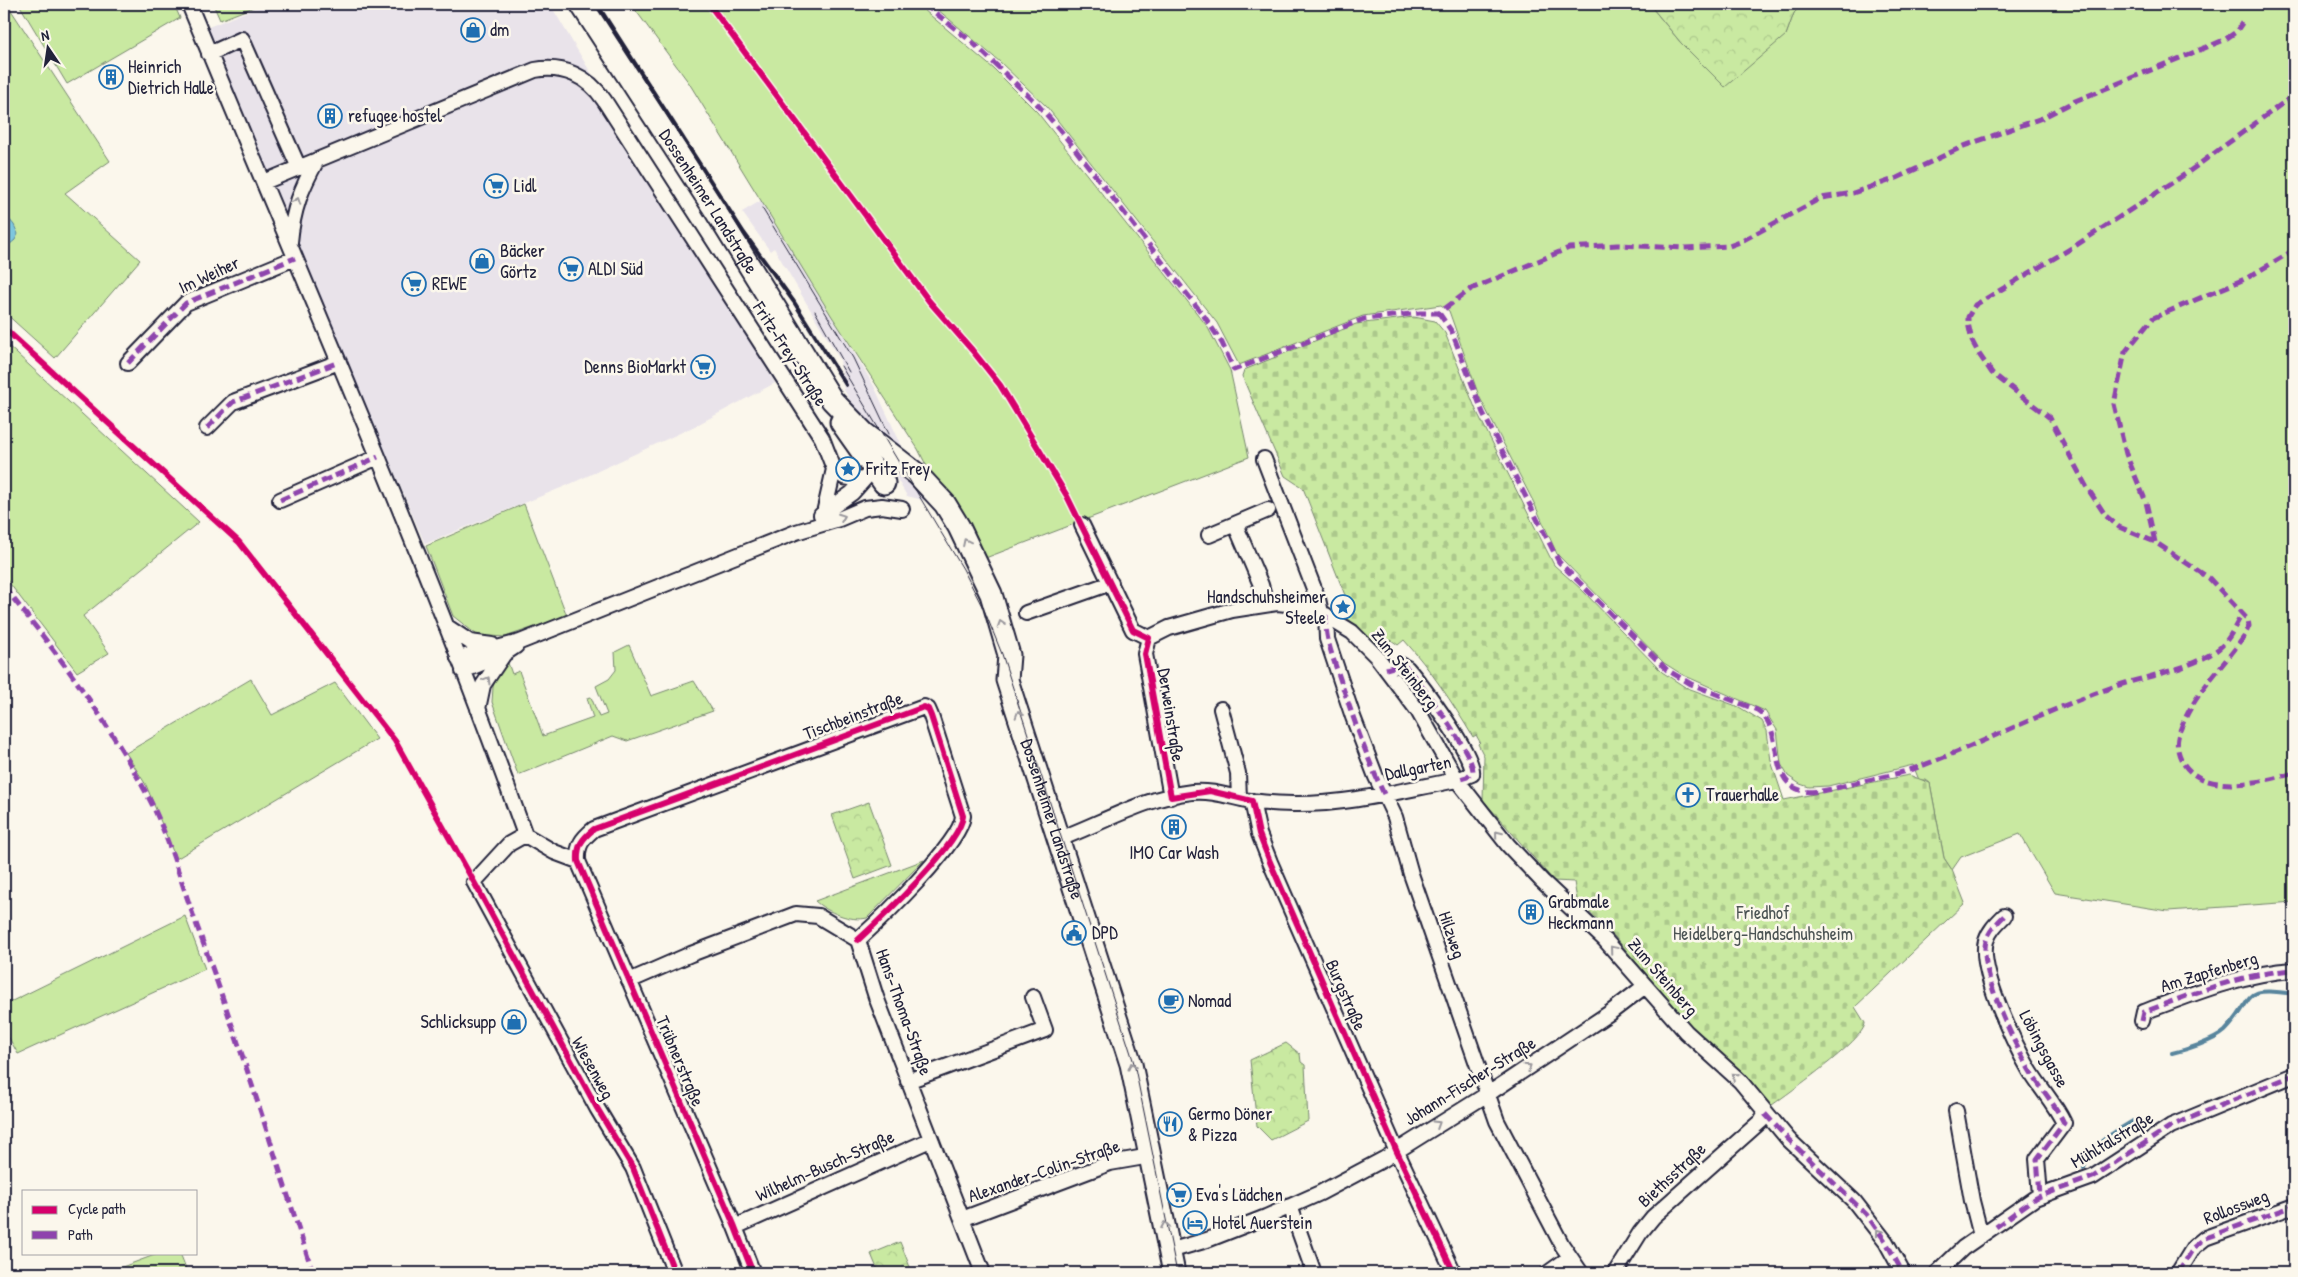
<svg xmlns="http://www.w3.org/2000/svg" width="2298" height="1277" font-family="'Patrick Hand',sans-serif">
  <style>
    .built { fill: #e9e3ea }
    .green { fill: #c9e9a1; stroke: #76866e }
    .forest { fill: url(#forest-crowns); stroke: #76866e }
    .cemetery { fill: url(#cemetery-stones); stroke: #76866e }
    .water { fill: #7ec7de; stroke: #59859d }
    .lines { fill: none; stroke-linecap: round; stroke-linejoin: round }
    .stream { stroke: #59859d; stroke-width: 4 }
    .street-casing { stroke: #22223b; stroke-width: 18 }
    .primary-casing { stroke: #22223b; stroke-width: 25 }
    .street { stroke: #fbf7ec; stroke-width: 14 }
    .primary { stroke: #fbf7ec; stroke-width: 21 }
    .tram { stroke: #22223b; stroke-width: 1 }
    .rail { stroke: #22223b; stroke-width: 4 }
    .quiet { stroke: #8e44ad; stroke-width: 5; stroke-dasharray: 10 5; stroke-linecap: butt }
    .cycleway-casing { stroke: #fbf7ec; stroke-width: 9 }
    .cycleway { stroke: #d6006c; stroke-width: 6 }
    .oneway { stroke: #99979c }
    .labels { text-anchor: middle; stroke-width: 5; stroke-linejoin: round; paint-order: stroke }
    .poi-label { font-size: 18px; fill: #22223b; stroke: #fbf7ec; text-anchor: start }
    .street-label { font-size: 18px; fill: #22223b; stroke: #fbf7ec }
    .park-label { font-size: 18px; fill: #4c5454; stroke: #fbf7ec }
  </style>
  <defs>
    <pattern id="forest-crowns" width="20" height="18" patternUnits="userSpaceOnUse" patternTransform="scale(1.25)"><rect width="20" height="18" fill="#c9e9a1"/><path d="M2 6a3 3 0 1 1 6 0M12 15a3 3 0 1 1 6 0" fill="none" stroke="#acc88c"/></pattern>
    <pattern id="cemetery-stones" width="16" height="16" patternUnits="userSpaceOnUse" patternTransform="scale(1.25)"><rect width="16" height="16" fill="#c9e9a1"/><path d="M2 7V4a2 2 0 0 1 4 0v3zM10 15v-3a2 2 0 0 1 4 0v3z" fill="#acc88c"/></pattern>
  </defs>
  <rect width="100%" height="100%" fill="#fbf7ec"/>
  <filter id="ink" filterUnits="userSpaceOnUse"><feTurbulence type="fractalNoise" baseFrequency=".02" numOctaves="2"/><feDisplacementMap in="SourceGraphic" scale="10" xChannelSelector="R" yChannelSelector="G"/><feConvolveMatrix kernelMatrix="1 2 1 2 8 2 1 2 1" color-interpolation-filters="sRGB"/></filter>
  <g filter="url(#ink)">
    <path class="built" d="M 265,4 L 550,4 L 775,383 L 695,426 L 568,485 L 425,544 L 344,355 L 278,194 L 206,28 Z
      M 762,200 L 874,386 L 927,501 L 907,496 L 844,390 L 840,360 L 774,248 L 770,251 L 742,212 Z"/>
    <path class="green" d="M 4,4 L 7,4 L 110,161 L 65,193 L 140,260 L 55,358 L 4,312 Z
      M 19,4 L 174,4 L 180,18 L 67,84 Z
      M 213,4 L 261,4 L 220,20 Z
      M 631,4 L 917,4 L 994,69 L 1037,112 L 1207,326 L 1230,370 L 1249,457 L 975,562 L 918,449 L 831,315 L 689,83 Z
      M 931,4 L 1649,4 L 1681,43 L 1786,35 L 1794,13 L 1803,4 L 2294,4 L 2294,902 L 2168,911 L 2055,893 L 2020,834 L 1961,857 L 1952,870 L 1944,858 L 1930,783 L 1926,780 L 1919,780 L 1913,765 L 1828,786 L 1809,787 L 1800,784 L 1788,776 L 1781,764 L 1777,730 L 1765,711 L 1683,675 L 1664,663 L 1557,554 L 1535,505 L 1479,396 L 1449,311 L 1441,305 L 1363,316 L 1239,365 L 1217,323 L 1047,107 L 1000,62 Z
      M 4,342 L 199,522 L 83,616 L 109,653 L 77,672 L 4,576 Z
      M 524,504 L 567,616 L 505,637 L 477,635 L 453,616 L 426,546 Z
      M 629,645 L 651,696 L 694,681 L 713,711 L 627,741 L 613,736 L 518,775 L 492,702 L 493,687 L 498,670 L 508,663 L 512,674 L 519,671 L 543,736 L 593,718 L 587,698 L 591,697 L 599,717 L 607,714 L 596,686 L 609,679 L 616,670 L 615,652 Z
      M 251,679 L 272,715 L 335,683 L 377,739 L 176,859 L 146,785 L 126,753 Z
      M 924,860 L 867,918 C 851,922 827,912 815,901 Z
      M 185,916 L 205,969 L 18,1054 L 4,1029 L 4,1005 Z
      M 160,1253 L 180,1253 L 187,1271 L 181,1273 L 106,1273 Z"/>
    <path class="forest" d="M 1649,4 L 1803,4 L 1794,13 L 1786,35 L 1725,87 L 1681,43 Z
      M 869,802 L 892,865 L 855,879 L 832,815 Z
      M 1286,1043 L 1300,1054 L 1301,1062 L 1305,1065 L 1308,1121 L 1271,1140 L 1257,1126 L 1250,1060 Z
      M 900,1242 L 912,1272 L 879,1273 L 871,1254 Z"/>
    <path class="cemetery" d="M 1414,317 L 1435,321 L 1445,333 L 1476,410 L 1554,565 L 1581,589 L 1662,672 L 1685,687 L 1739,707 L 1762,721 L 1767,731 L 1771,761 L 1784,800 L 1909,775 L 1930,783 L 1944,858 L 1952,870 L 1965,903 L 1855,1007 L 1865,1023 C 1865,1040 1784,1096 1768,1108 L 1703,1042 L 1615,937 L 1577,900 L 1574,882 L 1554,881 L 1483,800 L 1484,756 L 1478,744 L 1480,742 L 1476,735 L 1473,737 C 1452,702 1431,670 1404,640 L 1398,645 L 1391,640 L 1386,645 L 1374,642 L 1346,617 L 1350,608 L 1303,488 L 1285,476 L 1242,376 L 1244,370 L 1356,324 Z"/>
    <path class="water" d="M 4,213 L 14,225 L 18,234 L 15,240 L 4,249 Z"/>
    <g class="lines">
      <path class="stream" d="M 2172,1053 C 2186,1050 2214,1041 2225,1031 C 2257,999 2238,985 2294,994
        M 2084,1168 C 2089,1144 2114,1133 2133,1121"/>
      <g class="street-casing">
        <path id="street" d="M 189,4 C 303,280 424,553 525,835
          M 209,54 L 242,39 L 299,168
          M 264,182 L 535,70 C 563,65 588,76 604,100 L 822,438 L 834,469 L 824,513
          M 290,242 C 293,209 301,189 317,160
          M 128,363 L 186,303 L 295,258
          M 207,428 L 233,402 L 339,362
          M 1264,459 L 1318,599 L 1321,613
          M 834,469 L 844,477 L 862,480
          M 280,500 L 378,457
          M 821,515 L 852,493 L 868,475 L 876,472
          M 1082,525 L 1133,630 L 1149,638
          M 1209,535 L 1235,524
          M 1266,603 L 1261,585 L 1235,524 L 1268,510
          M 1026,613 L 1111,583
          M 1326,615 L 1327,639 L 1353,717 L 1376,777 L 1395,817 L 1411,874 L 1497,1121 L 1562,1245 L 1581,1273
          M 446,626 L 470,642 L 492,645
          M 458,658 L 520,642 L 796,532 L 839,519 L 865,508 L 882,506 L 902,509
          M 463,671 L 504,654 L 516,646
          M 478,709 L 483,685 L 504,654
          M 1221,709 L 1238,773 L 1239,798
          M 1171,797 L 1145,654 L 1149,638 L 1169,628 L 1232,610 L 1277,603 L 1297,605 L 1321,613 L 1352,632 L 1377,657 L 1418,711 L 1457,780 L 1508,845 L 1542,881 L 1605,940 L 1686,1032 L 1740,1081 L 1788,1139 L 1854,1201 L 1886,1242 L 1903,1273
          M 1252,801 L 1259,834 L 1270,862 L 1397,1152 L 1454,1273
          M 525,835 L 509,844 L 474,882 L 597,1108 L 633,1168 L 675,1273
          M 525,835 L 554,852 L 578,861
          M 1059,839 C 1102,823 1146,797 1192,792 C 1213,790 1230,797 1251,801 C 1265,803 1279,804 1293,804 C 1348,805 1403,790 1457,780 L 1472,774 C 1477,758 1420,683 1407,668 L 1401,665 L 1386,669
          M 2004,916 C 1996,924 1989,931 1986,941 C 1978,970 2015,1045 2030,1071 C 2041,1089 2055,1104 2064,1123 L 2037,1159 L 2040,1195
          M 629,981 L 691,954 L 796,914 L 818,916 L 858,940 L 876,997 L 983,1273
          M 2142,1021 L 2144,1012 C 2192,994 2243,973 2294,970
          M 908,1081 L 1045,1030 L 1033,997
          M 1956,1111 L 1972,1201 L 1981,1236
          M 1290,1206 L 1314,1273
          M 962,1219 L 1110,1163 L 1139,1158
          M 735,1227 L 930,1140
          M 1169,1251 L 1207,1240 L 1266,1217 L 1320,1193 L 1384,1159 L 1494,1090 L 1611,1012 L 1645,986
          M 753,1273 L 735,1227 L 578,861 C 577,845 582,839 594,829 L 924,707 L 928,709 L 931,716 L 963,816 C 961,843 881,919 858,940
          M 1548,1273 L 1569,1258
          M 1615,1273 L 1640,1233 L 1653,1217 L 1761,1121 L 1765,1114
          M 1937,1273 L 1963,1248 L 2035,1198 L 2093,1177 L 2171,1126 L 2294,1075
          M 2178,1273 L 2194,1247 L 2205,1238 L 2294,1206"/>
      </g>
      <g class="primary-casing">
        <g id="primary">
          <path id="s1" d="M 581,4 L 713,207 L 832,400 L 864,433 L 918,475 L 945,504 L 959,527 L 991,594 L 1009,655 L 1007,680 L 1131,1064 L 1174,1273"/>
          <path d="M 841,422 L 884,483"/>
        </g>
      </g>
      <use href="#street" class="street"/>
      <use href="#primary" class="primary"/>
      <path class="tram" d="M 762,208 L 853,358 L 889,434
        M 815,311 L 849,372
        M 841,366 L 963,569 L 985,612 L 1002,654 L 1134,1063 L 1177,1273"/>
      <path class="rail" d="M 597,4 L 744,233 L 794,302 L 846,385"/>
      <path class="quiet" d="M 924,4 L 972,42 L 1037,104 L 1061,131 L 1204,316 L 1222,343 L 1234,370 L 1364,319 L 1420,313 L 1439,313 L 1471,289 L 1569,248 L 1617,245 L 1684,248 L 1729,246 L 1740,242 L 1821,198 L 1853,193 L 1897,178 L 1964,146 L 2042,118 L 2075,101 L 2224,40 L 2236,32 L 2242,23
        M 2294,95 L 2187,173 L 2075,246 L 1975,305 L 1968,317 L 1968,323 L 1972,341 L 1979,354 L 1992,373 L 2050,418 L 2086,486 L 2106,516 L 2119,527 L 2155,542 L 2209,578 L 2248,620 L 2249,626 L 2244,637 C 2223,666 2194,694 2181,728 C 2176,740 2176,749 2182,761 C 2202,797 2262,782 2294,773
        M 1439,313 L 1452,332 L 1483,413 L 1559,562 L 1667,670 L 1691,684 L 1757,710 C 1786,728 1765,782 1803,791 C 1820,794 1839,787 1855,783 C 1877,778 1900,774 1921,766 C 1985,742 2046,711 2110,688 C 2144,676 2183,672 2214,652 C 2230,642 2233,628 2243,613
        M 128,363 L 186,303 L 295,258
        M 207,428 L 233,402 L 339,362
        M 280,500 L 378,457
        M 2155,542 L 2146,502 L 2126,454 L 2114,404 L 2125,352 L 2153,318 L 2247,278 L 2294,250
        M 4,587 C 55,650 104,715 143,787 C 167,829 180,880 197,926 C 239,1040 275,1157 313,1273
        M 1326,615 C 1324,639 1335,662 1342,685 C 1355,722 1367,759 1384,794
        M 1386,669 L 1401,665 L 1407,668 C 1422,686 1472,751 1473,771 L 1467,777 L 1457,780
        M 2004,916 C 1996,924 1989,931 1986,941 C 1978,970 2015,1045 2030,1071 C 2041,1089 2055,1104 2064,1123 L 2037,1159 L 2040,1195
        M 2142,1021 L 2144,1012 C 2192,994 2243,973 2294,970
        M 1765,1114 L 1788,1139 L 1866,1214 L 1886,1242 L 1903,1273
        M 1996,1227 L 2035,1198 L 2093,1177 L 2171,1126 L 2294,1075
        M 2178,1273 L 2194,1247 L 2205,1238 L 2294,1206"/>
      <g class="cycleway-casing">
        <path id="cycleway" d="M 709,4 L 929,301 L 972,350 L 1000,385 L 1067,496 L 1133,630 L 1149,638 L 1145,654 L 1171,797 L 1210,791 L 1252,801 L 1259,834 L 1270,862 L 1397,1152 L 1454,1273
          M 4,328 L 239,542 L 395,741 L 474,882 L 597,1108 L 633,1168 L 675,1273
          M 753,1273 L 735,1227 L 578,861 C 577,845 582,839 594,829 L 924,707 L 928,709 L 931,716 L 963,816 C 961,843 881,919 858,940"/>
      </g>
      <use href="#cycleway" class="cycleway"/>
    </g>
    <defs><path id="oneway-chevron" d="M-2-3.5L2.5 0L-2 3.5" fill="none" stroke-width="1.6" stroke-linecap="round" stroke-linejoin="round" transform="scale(1.25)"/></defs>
    <g class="oneway">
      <use href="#oneway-chevron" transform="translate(297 201) rotate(-71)"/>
      <use href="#oneway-chevron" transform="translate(842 517) rotate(-21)"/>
      <use href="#oneway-chevron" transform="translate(966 542) rotate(-116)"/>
      <use href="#oneway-chevron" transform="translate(1001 624) rotate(-108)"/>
      <use href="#oneway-chevron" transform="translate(487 680) rotate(-59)"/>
      <use href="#oneway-chevron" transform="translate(1019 714) rotate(-108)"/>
      <use href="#oneway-chevron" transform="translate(1498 834) rotate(-129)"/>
      <use href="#oneway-chevron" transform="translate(1613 949) rotate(-130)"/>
      <use href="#oneway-chevron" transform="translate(1132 1066) rotate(-105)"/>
      <use href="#oneway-chevron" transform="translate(1528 1067) rotate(-34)"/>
      <use href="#oneway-chevron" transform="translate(1735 1076) rotate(-136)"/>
      <use href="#oneway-chevron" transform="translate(1437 1124) rotate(-32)"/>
      <use href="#oneway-chevron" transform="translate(1165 1225) rotate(-101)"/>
      <use href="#oneway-chevron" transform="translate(1878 1232) rotate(-126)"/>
    </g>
  </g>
  <defs>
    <g id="shop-ring" transform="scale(1.25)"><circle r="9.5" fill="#fbf7ec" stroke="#1f6fb2" stroke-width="1.5"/><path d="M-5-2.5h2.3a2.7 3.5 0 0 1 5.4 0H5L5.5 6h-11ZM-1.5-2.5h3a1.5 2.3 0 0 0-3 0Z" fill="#1f6fb2"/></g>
    <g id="building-ring" transform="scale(1.25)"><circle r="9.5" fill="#fbf7ec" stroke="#1f6fb2" stroke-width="1.5"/><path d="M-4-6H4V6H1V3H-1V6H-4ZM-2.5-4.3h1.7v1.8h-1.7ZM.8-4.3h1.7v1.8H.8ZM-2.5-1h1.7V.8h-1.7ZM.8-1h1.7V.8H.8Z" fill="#1f6fb2"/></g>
    <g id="supermarket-ring" transform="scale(1.25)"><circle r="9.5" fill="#fbf7ec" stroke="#1f6fb2" stroke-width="1.5"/><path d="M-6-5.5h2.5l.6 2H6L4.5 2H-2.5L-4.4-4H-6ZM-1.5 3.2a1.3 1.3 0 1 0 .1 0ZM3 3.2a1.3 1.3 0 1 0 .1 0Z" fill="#1f6fb2"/></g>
    <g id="sight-ring" transform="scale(1.25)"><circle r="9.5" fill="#fbf7ec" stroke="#1f6fb2" stroke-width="1.5"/><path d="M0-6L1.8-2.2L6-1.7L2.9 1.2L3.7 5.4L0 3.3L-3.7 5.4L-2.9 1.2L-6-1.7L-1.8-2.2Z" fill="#1f6fb2"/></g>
    <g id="church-ring" transform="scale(1.25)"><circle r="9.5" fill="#fbf7ec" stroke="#1f6fb2" stroke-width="1.5"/><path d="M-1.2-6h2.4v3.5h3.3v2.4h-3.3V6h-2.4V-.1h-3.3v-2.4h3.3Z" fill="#1f6fb2"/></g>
    <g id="civic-ring" transform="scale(1.25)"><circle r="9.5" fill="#fbf7ec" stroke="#1f6fb2" stroke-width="1.5"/><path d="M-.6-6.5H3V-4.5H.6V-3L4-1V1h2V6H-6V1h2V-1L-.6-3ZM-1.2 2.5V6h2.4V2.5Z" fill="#1f6fb2"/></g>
    <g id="cafe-ring" transform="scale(1.25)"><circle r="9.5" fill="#fbf7ec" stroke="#1f6fb2" stroke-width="1.5"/><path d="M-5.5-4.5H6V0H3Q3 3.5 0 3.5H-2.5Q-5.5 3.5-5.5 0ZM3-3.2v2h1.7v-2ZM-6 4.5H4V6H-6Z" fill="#1f6fb2"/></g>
    <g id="restaurant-ring" transform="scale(1.25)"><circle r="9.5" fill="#fbf7ec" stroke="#1f6fb2" stroke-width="1.5"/><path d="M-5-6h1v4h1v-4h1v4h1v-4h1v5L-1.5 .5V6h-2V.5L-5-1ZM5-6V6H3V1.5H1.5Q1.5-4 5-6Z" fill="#1f6fb2"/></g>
    <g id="hotel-ring" transform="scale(1.25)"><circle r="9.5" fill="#fbf7ec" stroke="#1f6fb2" stroke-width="1.5"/><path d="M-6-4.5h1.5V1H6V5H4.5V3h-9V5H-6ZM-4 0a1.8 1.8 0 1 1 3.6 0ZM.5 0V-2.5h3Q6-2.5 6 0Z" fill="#1f6fb2"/></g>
  </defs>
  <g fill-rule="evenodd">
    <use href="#shop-ring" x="473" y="30"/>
    <use href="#building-ring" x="111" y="77"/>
    <use href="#building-ring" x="330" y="116"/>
    <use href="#supermarket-ring" x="496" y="186"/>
    <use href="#shop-ring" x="482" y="261"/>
    <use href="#supermarket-ring" x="571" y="269"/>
    <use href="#supermarket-ring" x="414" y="284"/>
    <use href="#supermarket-ring" x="703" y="367"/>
    <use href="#sight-ring" x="848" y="469"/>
    <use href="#sight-ring" x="1343" y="607"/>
    <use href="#church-ring" x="1688" y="795"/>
    <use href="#building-ring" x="1174" y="827"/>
    <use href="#building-ring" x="1531" y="912"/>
    <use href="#civic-ring" x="1074" y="933"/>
    <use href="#cafe-ring" x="1171" y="1001"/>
    <use href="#shop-ring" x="514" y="1022"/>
    <use href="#restaurant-ring" x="1170" y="1124"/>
    <use href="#supermarket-ring" x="1179" y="1195"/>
    <use href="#hotel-ring" x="1195" y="1223"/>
  </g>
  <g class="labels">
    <g class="poi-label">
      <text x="490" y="36">dm</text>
      <text x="128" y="73">Heinrich<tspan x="128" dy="21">Dietrich Halle</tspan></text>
      <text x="348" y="122">refugee hostel</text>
      <text x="514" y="192">Lidl</text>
      <text x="500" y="257">Bäcker<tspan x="500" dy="21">Görtz</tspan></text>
      <text x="588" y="275">ALDI Süd</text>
      <text x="432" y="290">REWE</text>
      <text x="686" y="373" text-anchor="end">Denns BioMarkt</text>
      <text x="866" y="475">Fritz Frey</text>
      <text x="1326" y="603" text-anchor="end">Handschuhsheimer<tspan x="1326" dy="21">Steele</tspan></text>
      <text x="1706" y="801">Trauerhalle</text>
      <text x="1174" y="859" text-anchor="middle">IMO Car Wash</text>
      <text x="1548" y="908">Grabmale<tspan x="1548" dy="21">Heckmann</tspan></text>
      <text x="1092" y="939">DPD</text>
      <text x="1188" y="1007">Nomad</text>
      <text x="496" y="1028" text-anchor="end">Schlicksupp</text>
      <text x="1188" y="1120">Germo Döner<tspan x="1188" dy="21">&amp; Pizza</tspan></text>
      <text x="1196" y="1201">Eva's Lädchen</text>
      <text x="1212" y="1229">Hotel Auerstein</text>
    </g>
    <g class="street-label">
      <text dy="6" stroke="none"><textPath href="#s1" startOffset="235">Dossenheimer Landstraße</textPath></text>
      <text transform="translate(209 275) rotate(-25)" y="6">Im Weiher</text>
      <text transform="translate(790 354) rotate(57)" y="6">Fritz-Frey-Straße</text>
      <text transform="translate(1405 669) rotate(52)" y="6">Zum Steinberg</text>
      <text transform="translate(1171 715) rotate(81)" y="6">Derweinstraße</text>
      <text transform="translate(853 716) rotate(-21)" y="6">Tischbeinstraße</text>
      <text transform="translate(1418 768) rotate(-11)" y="6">Dallgarten</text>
      <text dy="6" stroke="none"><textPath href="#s1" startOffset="959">Dossenheimer Landstraße</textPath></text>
      <text transform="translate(1452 935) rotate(71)" y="6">Hilzweg</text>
      <text transform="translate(2209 972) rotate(-17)" y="6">Am Zapfenberg</text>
      <text transform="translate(1663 977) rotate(49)" y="6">Zum Steinberg</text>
      <text transform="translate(1346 995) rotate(66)" y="6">Burgstraße</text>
      <text transform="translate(904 1012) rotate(70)" y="6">Hans-Thoma-Straße</text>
      <text transform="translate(2044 1049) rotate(62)" y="6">Löbingsgasse</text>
      <text transform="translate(680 1061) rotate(67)" y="6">Trübnerstraße</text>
      <text transform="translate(593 1068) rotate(61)" y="6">Wiesenweg</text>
      <text transform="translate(1470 1081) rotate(-32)" y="6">Johann-Fischer-Straße</text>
      <text transform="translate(2112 1140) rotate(-31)" y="6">Mühltalstraße</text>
      <text transform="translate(825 1166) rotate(-24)" y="6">Wilhelm-Busch-Straße</text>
      <text transform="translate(1044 1171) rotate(-19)" y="6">Alexander-Colin-Straße</text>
      <text transform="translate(1672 1175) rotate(-43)" y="6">Biethsstraße</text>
      <text transform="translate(2236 1207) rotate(-21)" y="6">Rollossweg</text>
    </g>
    <g class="park-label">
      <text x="1763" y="919">Friedhof<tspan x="1763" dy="21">Heidelberg-Handschuhsheim</tspan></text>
    </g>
  </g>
  <rect width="2298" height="1277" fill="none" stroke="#fbf7ec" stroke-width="20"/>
  <rect x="10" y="10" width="2278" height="1257" fill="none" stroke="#22223b" stroke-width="2" filter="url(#ink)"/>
  <rect x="22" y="1190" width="175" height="65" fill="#fbf7ec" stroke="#a4a2a5"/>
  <rect x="32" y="1206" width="25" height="8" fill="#d6006c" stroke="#a4a2a5"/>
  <text x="68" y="1214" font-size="15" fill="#22223b">Cycle path</text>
  <rect x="32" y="1231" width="25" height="8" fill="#8e44ad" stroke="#a4a2a5"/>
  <text x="68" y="1240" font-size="15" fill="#22223b">Path</text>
  <g transform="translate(48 48) rotate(347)" stroke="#fbf7ec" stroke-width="4" paint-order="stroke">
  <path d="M0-4L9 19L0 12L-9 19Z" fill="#22223b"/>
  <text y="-8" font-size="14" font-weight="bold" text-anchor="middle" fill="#22223b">N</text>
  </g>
</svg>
